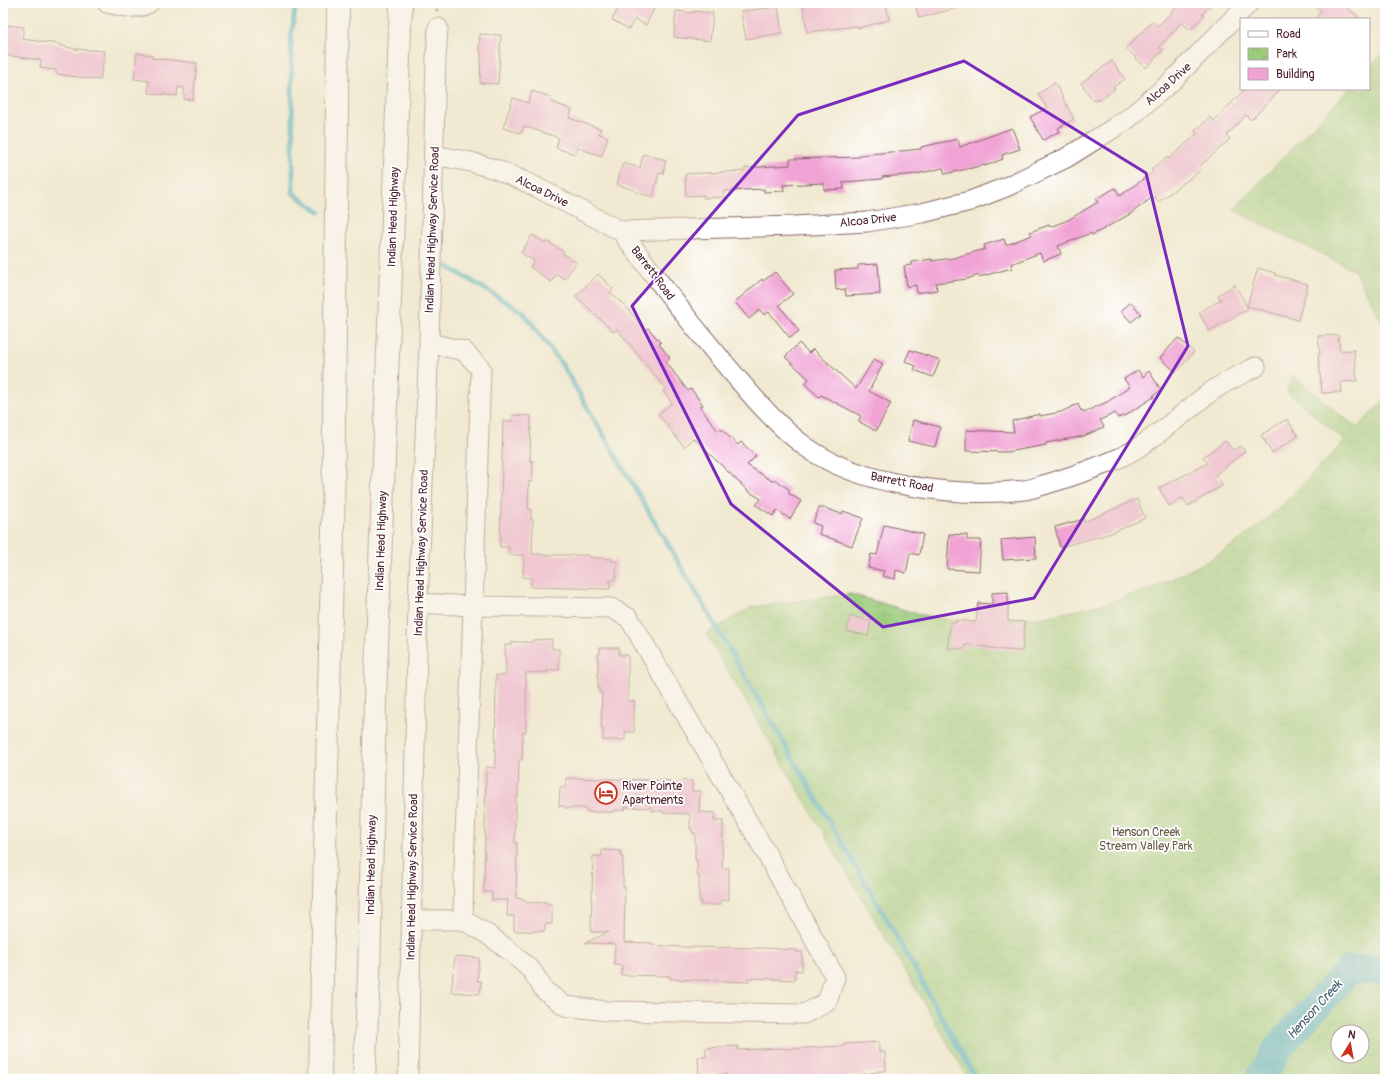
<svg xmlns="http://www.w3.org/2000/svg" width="1388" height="1082" font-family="Pangolin,sans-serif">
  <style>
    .park { fill: url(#park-crowns); stroke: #727654; fill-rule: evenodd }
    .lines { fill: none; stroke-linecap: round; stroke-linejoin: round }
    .stream { stroke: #3fa9be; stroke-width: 5 }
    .river { stroke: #3fa9be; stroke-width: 30 }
    .building { fill: #f0a3d4 }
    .minor-casing { stroke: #846665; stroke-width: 21 }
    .highway-casing { stroke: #846665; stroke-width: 24 }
    .path { stroke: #846665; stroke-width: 2.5; stroke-dasharray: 3 3; stroke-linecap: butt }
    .minor { stroke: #fff; stroke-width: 19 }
    .highway { stroke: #fff; stroke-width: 22 }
    .marked { fill: none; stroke: #7b2cbf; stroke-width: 3; stroke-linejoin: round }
    .labels { text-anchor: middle; stroke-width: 3.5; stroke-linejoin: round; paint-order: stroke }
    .street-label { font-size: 12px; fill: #4a1f2b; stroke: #fff }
    .poi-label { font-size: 12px; fill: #4a1f2b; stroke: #fff; text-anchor: start }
    .park-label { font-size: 12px; fill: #665c47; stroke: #fff }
    .water-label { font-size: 13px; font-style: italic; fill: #455d6d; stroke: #fff }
  </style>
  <defs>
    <pattern id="park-crowns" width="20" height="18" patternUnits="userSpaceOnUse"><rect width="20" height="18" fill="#9bcc7c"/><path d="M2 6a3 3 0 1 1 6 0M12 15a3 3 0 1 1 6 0" fill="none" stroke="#87af6b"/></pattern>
  </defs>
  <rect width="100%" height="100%" fill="#fff"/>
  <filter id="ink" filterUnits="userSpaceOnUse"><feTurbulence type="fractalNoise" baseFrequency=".025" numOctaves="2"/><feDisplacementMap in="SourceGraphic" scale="8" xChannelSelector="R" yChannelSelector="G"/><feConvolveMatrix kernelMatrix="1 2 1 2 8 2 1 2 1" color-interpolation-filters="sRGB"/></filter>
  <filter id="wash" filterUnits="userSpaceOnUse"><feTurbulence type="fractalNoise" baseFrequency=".012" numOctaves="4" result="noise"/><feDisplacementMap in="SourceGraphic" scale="16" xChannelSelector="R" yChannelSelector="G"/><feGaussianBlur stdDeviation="0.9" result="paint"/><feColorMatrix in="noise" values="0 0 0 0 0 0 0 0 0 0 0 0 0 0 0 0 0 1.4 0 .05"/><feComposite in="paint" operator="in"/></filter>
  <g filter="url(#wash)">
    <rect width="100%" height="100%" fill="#f1e9d1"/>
    <path class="park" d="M 1385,51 L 1385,327 L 1354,270 L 1233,210 L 1349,89 L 1369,89 L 1369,68 Z
      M 1293,376 L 1357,428 L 1385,399 L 1385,1079 L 969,1079 L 706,634 L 752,607 L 850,594 L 922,615 L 957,621 L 984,622 L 1045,617 L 1104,604 L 1155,587 L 1182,574 L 1208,561 L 1233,545 L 1257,527 L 1279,508 L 1345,441 L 1287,392 ZM 1338,1032 L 1362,1032 L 1362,1056 L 1338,1056 Z"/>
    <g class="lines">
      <path class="stream" d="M 296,3 L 291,39 L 293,141 L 293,193 L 320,212
        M 447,266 L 524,313 L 563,366 L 696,592 L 893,930 L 976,1079"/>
      <path class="river" d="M 1260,1079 L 1278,1048 L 1349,970 L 1385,969"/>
    </g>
    <g id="blocks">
      <path class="building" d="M 621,3 L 657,3 L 646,25 L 635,19 L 629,29 L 612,20 Z
        M 812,3 L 886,3 L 889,20 L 858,28 L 857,26 L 807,32 L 803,4 Z
        M 915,3 L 959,3 L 960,7 L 919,18 Z
        M 1181,3 L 1213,3 L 1202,14 L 1204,15 L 1190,30 L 1182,22 L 1159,47 L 1163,50 L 1146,68 L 1126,48 L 1153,21 L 1158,26 Z
        M 1311,3 L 1342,3 L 1360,19 L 1315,19 L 1321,11 Z
        M 778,7 L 782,33 L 746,39 L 741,11 Z
        M 676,11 L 693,13 L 693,11 L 713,13 L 710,41 L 674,37 Z
        M 7,25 L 24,27 L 22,39 L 59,44 L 59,45 L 75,49 L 105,51 L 100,80 L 56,74 L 56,70 L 40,68 L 41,60 L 3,55 L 3,27 L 7,27 Z
        M 480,34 L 501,35 L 498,84 L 480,83 L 481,50 L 479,50 Z
        M 137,53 L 152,55 L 152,58 L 197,63 L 193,100 L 184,99 L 184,88 L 178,87 L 177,96 L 148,93 L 149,81 L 134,79 Z
        M 1112,61 L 1125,79 L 1113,87 L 1115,89 L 1099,101 L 1098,99 L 1094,101 L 1081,83 Z
        M 1055,83 L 1074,119 L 1058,128 L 1060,131 L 1043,140 L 1030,117 L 1047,108 L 1038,94 Z
        M 1245,89 L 1281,89 L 1251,120 L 1246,115 L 1227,135 L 1230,139 L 1199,167 L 1201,170 L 1158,202 L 1154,196 L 1130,214 L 1100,231 L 1092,235 L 1091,233 L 1058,246 L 1061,254 L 1043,261 L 1040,253 L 1011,264 L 1012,268 L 979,277 L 979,275 L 967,279 L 936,283 L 937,290 L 917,293 L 916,285 L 907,287 L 904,266 L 912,265 L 912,262 L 932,259 L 932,261 L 953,258 L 985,249 L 984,245 L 1004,239 L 1006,245 L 1032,235 L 1030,232 L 1049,225 L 1050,227 L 1068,220 L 1098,202 L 1096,199 L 1115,188 L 1120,196 L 1153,172 L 1151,169 L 1168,157 L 1169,159 L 1197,134 L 1195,131 L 1210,117 L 1214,121 Z
        M 532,91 L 551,97 L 550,101 L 572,110 L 569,118 L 601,129 L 599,134 L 608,137 L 602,156 L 577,148 L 575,154 L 556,148 L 559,138 L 524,126 L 521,133 L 503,128 L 513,98 L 528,103 Z
        M 1012,128 L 1020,149 L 1002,155 L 1003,159 L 985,166 L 985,165 L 945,174 L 943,168 L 917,174 L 882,177 L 882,179 L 843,182 L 844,189 L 824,190 L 824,183 L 783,185 L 784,191 L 764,192 L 764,189 L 723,191 L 724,197 L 704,198 L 704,195 L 686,196 L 685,174 L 745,171 L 745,168 L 790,165 L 790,159 L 860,157 L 860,155 L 921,149 L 921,147 L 958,139 L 960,147 Z
        M 643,154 L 666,160 L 663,174 L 659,173 L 653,197 L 635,192 L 635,190 L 617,185 L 623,163 L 640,168 Z
        M 532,235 L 545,243 L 546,241 L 564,252 L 563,254 L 576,262 L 565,279 L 557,274 L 551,282 L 530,267 L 534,261 L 521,253 Z
        M 878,264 L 880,294 L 846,296 L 845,289 L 836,290 L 835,270 L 858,269 L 858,265 Z
        M 1258,268 L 1275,273 L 1275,275 L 1308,284 L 1298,320 L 1247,306 Z
        M 775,272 L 793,294 L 779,305 L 799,331 L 790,338 L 769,312 L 764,315 L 760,310 L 749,319 L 735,302 L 762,279 L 763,281 Z
        M 598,274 L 613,289 L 610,292 L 627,308 L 645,330 L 648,328 L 661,343 L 659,344 L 670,358 L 666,362 L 688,391 L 691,389 L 703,405 L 700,407 L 718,431 L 721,429 L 738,445 L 741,442 L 756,456 L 747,465 L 772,481 L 774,479 L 790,490 L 788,493 L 801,501 L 790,519 L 777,510 L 773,516 L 756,505 L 761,499 L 748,491 L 693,438 L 684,447 L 658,414 L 672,403 L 663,391 L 666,389 L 617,329 L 614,332 L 576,296 Z
        M 1235,285 L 1248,309 L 1209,331 L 1199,312 L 1221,300 L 1218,295 Z
        M 1131,302 L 1141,314 L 1131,322 L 1121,311 Z
        M 1338,335 L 1340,351 L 1354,350 L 1357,381 L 1341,382 L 1342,392 L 1322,393 L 1318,354 L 1320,354 L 1318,336 Z
        M 1178,338 L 1194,352 L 1176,372 L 1160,358 Z
        M 799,343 L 809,353 L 813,349 L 856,389 L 874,359 L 883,364 L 869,391 L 891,403 L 876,431 L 858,421 L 861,416 L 821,395 L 819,397 L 805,384 L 809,379 L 785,357 Z
        M 910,350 L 940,360 L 933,377 L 914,370 L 916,366 L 905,361 Z
        M 1138,370 L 1143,377 L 1149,371 L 1161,390 L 1153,396 L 1154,397 L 1126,415 L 1118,418 L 1115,413 L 1100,420 L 1104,427 L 1084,436 L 1046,443 L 1046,445 L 1007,452 L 966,451 L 966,430 L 1014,432 L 1012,421 L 1040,414 L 1040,416 L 1061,412 L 1078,404 L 1081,411 L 1083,410 L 1084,412 L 1107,402 L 1130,387 L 1124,379 Z
        M 513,415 L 531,416 L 530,461 L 533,461 L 532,482 L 529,481 L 528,509 L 531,509 L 531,519 L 533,519 L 532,554 L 542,554 L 542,555 L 589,555 L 589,557 L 611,559 L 611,561 L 617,561 L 616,580 L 610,580 L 610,589 L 531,587 L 531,578 L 523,577 L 524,555 L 509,555 L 509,547 L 500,547 L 503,421 L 513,421 Z
        M 1287,419 L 1298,436 L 1272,453 L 1261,435 Z
        M 913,420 L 940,427 L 935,447 L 908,441 Z
        M 1225,441 L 1233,450 L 1241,446 L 1245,451 L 1215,475 L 1223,485 L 1188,506 L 1183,498 L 1169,506 L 1159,488 L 1208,463 L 1203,457 Z
        M 1137,499 L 1145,518 L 1112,533 L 1060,547 L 1055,527 L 1084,519 L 1084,522 Z
        M 819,508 L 824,508 L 842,514 L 843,511 L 863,518 L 852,546 L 819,534 L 821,526 L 813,523 Z
        M 884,525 L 923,534 L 919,555 L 910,553 L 906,573 L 896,570 L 895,579 L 882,576 L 884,571 L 868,568 L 871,554 L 877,555 Z
        M 949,534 L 967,535 L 967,540 L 981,540 L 979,571 L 947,569 Z
        M 1035,537 L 1036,558 L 1003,560 L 1001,540 Z
        M 1008,592 L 1008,621 L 1025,622 L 1022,651 L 1004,650 L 971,645 L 965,645 L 964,649 L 947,648 L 951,622 L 956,623 L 956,620 L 976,622 L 978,603 L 992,604 L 992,593 Z
        M 850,616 L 871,621 L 868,636 L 847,631 Z
        M 552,639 L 552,649 L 559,649 L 559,670 L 548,670 L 548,672 L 526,673 L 526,732 L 523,732 L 522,760 L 519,760 L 518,797 L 516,797 L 516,808 L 515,808 L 515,843 L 517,843 L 516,898 L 524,899 L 524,901 L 527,901 L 527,903 L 547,902 L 547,904 L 552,905 L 552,924 L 545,924 L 545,931 L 514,931 L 514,916 L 507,916 L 508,900 L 492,900 L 492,892 L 484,892 L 486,767 L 495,768 L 496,675 L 506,675 L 505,645 L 512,645 L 512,642 L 533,642 L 533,640 Z
        M 600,648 L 619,648 L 619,655 L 628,655 L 628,701 L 634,701 L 634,732 L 625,732 L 625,740 L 603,740 L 603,729 L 601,729 L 602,692 L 599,692 L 599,687 L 598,687 L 598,654 L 600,654 Z
        M 566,778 L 692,781 L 692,791 L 700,791 L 699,812 L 715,813 L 714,821 L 723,821 L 722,868 L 729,868 L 729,900 L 720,900 L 720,905 L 701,905 L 701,900 L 699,900 L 699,876 L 697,876 L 697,860 L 695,860 L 695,833 L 692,833 L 692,829 L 690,829 L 690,814 L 663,813 L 663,811 L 652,811 L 652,808 L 625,807 L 625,810 L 614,810 L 614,812 L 588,812 L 588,810 L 585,810 L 585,808 L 565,808 L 565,806 L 559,806 L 560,787 L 566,787 Z
        M 602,850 L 621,851 L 621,857 L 623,857 L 622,876 L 623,876 L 623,887 L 625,887 L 624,942 L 652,943 L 652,945 L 679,947 L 764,948 L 796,950 L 796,952 L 802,952 L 802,971 L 795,970 L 795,980 L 748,978 L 748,982 L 670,979 L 670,976 L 621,975 L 622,966 L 614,965 L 615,944 L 585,943 L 609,932 L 591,932 L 593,856 L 602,856 Z
        M 455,956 L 479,958 L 477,981 L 481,981 L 480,994 L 451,992 Z
        M 879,1042 L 879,1052 L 885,1052 L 886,1071 L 878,1071 L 878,1072 L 840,1078 L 803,1079 L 729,1079 L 729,1078 L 726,1078 L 726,1074 L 699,1076 L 698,1057 L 706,1057 L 706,1048 L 738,1046 L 738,1050 L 784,1048 L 785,1049 L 844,1046 L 844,1044 Z"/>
    </g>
  </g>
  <g filter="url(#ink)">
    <use href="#blocks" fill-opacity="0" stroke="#846665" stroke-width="1"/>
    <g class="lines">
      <g class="minor-casing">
        <path id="minor" d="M 107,3 C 121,6 136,11 149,3
          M 434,155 L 471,162 L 498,170 L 528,183 L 621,231 L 794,226 L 867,222 L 922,213 L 970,201 L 1006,187 L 1066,158 L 1109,131 L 1129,118 L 1171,82 L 1249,3
          M 621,231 C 658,281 696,331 737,378 C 758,403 780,428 806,447 C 860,486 959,498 1024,490 C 1032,489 1039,486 1047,484 C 1070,477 1094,469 1117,459 C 1138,450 1157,435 1175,420 C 1189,410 1201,398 1215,389 C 1228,380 1242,374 1256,367
          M 418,603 L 473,606 L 481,369 L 464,351 L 429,343
          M 473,606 L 611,608 L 629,618 L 765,851 L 835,977 L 827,1002 L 804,1014 L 607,1011 L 565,1006 L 544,990 L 532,971 L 510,951 L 484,932 L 463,920 L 464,868 Z
          M 411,920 L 463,920
          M 408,1079 L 418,603 L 429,343 L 436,57 L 438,28"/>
      </g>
      <g class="highway-casing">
        <path id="highway" d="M 320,1079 L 322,974 L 333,530 L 338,3
          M 364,1079 L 369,976 L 375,699 L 401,3"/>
      </g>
      <path class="path" d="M 436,3 L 437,11"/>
      <use href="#minor" class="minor"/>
      <use href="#highway" class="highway"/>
    </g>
  </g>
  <path d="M0 0H1388V1082H0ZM 964,61 L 1146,173 L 1188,346 L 1034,598 L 883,627 L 731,504 L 632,306 L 798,115 Z" fill="#f1e9d1" fill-opacity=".55" fill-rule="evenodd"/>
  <path class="marked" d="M 964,61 L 1146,173 L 1188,346 L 1034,598 L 883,627 L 731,504 L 632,306 L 798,115 Z"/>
  <defs>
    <g id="hotel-ring" transform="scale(1.15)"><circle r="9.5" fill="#fff" stroke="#c8321e" stroke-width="1.5"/><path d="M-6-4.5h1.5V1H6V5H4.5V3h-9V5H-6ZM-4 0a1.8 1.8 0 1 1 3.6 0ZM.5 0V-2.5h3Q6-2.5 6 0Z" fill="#c8321e"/></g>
  </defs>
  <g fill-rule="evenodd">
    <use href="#hotel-ring" x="606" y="793"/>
  </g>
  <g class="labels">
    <g class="street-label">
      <text transform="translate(1168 84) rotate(-42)" y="4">Alcoa Drive</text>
      <text transform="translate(542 191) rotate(26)" y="4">Alcoa Drive</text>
      <text transform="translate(393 217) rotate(-88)" y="4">Indian Head Highway</text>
      <text transform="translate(868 220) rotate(-6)" y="4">Alcoa Drive</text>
      <text transform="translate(432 230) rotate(-88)" y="4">Indian Head Highway Service Road</text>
      <text transform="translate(653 273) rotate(53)" y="4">Barrett Road</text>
      <text transform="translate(902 482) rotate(11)" y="4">Barrett Road</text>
      <text transform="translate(381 541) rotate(-88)" y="4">Indian Head Highway</text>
      <text transform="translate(421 553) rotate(-88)" y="4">Indian Head Highway Service Road</text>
      <text transform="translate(371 865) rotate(-89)" y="4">Indian Head Highway</text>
      <text transform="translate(412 877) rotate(-89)" y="4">Indian Head Highway Service Road</text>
    </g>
    <g class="poi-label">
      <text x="622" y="790">River Pointe<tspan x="622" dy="14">Apartments</tspan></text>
    </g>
    <g class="park-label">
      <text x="1146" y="836">Henson Creek<tspan x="1146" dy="14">Stream Valley Park</tspan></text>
    </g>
    <g class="water-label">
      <text transform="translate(1314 1009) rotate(-48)" y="5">Henson Creek</text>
    </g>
  </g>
  <rect width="1388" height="1082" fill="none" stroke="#fff" stroke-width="16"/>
  <rect x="1240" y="18" width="130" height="72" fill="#ffffff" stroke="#b7a5aa"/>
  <rect x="1248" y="31" width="20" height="6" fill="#ffffff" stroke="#b7a5aa"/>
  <text x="1276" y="38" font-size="12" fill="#4a1f2b">Road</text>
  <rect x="1248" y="48" width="20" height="12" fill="url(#park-crowns)" stroke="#b7a5aa"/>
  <text x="1276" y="58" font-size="12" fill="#4a1f2b">Park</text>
  <rect x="1248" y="68" width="20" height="12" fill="#f0a3d4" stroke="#b7a5aa"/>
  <text x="1276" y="78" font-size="12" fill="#4a1f2b">Building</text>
  <g transform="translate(1350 1044) rotate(11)"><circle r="19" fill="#ffffff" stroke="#b7a5aa"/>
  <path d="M0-3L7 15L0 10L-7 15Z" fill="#c8321e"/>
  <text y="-6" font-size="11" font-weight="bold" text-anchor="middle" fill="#4a1f2b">N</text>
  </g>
</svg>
